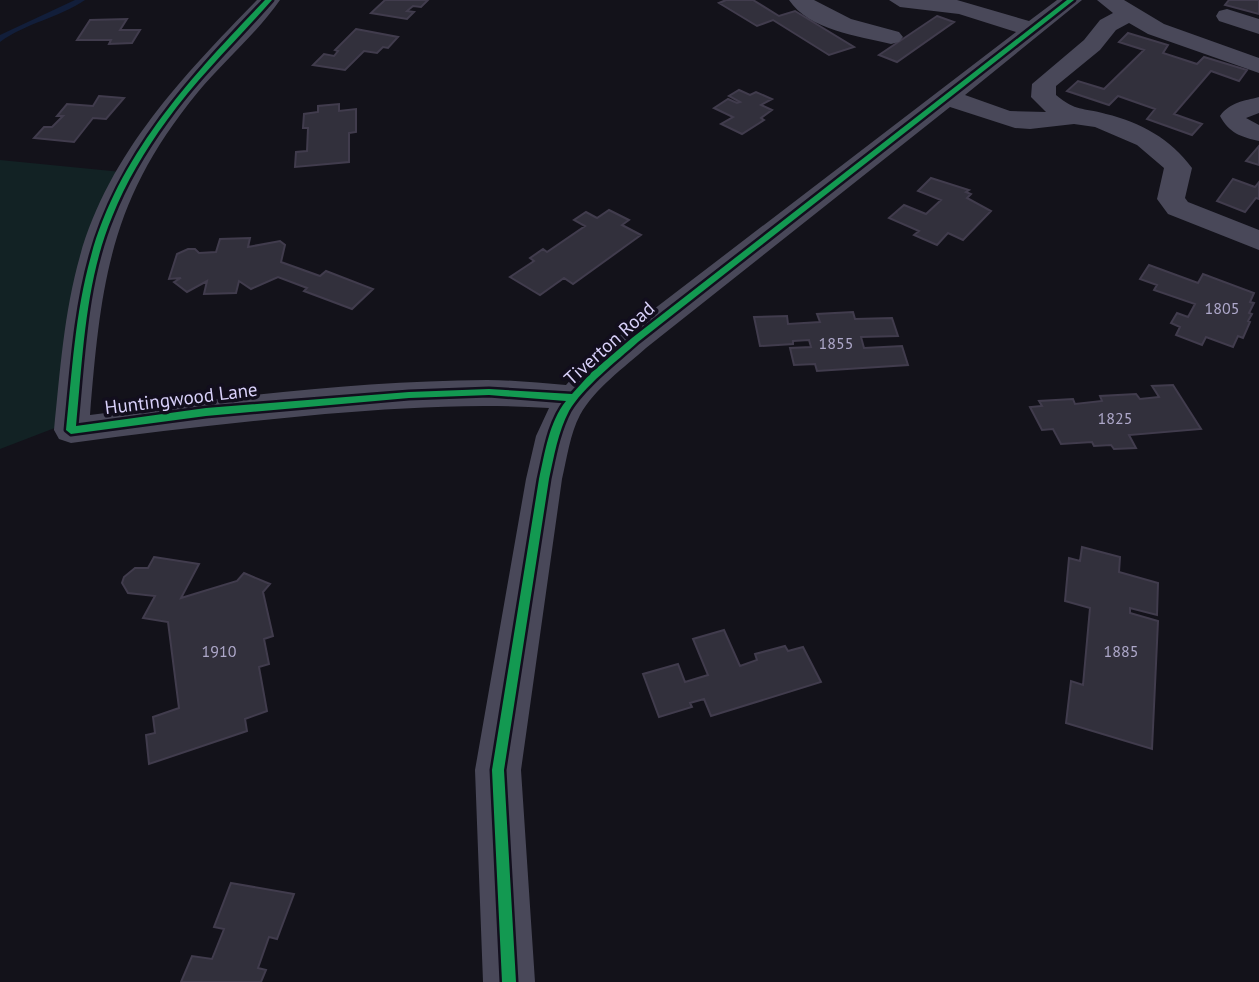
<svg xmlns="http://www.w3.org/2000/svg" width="1259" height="982" font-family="'PT Sans',sans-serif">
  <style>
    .green { fill: #122224 }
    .water { fill: #121e3a }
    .building { fill: #32303c; stroke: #413c4d; stroke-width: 2 }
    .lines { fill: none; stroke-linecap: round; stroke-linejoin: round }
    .minor { fill: #494859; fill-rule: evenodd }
    .cycleway-casing { stroke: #120e1d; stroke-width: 5 }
    .cycleway { fill: #139951; fill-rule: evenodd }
    .labels { text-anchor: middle; stroke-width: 7; stroke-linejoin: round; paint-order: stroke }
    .number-label { font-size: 16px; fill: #aea8ca }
    .street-label { font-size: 19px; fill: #d8d0f9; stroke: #120e1d }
  </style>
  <rect width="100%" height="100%" fill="#13121a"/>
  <path class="green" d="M 0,160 L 132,173 L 120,195 L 73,421 L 0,449 Z"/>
  <path class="water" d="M 75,0 L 85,0 C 58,18 26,23 0,42 L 0,35 Z"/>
  <path class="building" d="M 385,0 L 428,0 L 421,7 L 413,6 L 407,11 L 414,12 L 407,19 L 371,13 Z
    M 726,0 L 753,0 L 779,16 L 795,11 L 854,47 L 829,55 L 773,20 L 757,26 L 719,3 Z
    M 1229,0 L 1259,0 L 1259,14 L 1225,5 Z
    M 937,16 L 954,22 L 897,62 L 879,55 Z
    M 127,19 L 120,30 L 140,30 L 132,43 L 109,44 L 111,40 L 77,40 L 90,20 Z
    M 356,29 L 398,37 L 388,48 L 383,47 L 377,53 L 364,51 L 345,70 L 313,65 L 324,54 L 334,56 L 338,51 L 335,50 Z
    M 1128,33 L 1168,45 L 1163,53 L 1197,64 L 1204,57 L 1247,70 L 1239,81 L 1211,71 L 1174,114 L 1202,124 L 1192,135 L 1147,119 L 1155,109 L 1118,96 L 1109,105 L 1067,91 L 1078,81 L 1104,89 L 1144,50 L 1119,42 Z
    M 739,90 L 750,95 L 756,92 L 772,99 L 761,105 L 772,110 L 761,118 L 764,120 L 742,134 L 721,124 L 733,117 L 714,108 L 728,99 L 737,103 L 740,102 L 729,96 Z
    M 99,96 L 124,98 L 106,119 L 93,118 L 74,142 L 34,138 L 44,127 L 52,127 L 63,116 L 57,116 L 67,104 L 93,106 Z
    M 339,104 L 339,111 L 356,109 L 356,132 L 349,133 L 349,162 L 295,167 L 296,152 L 307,151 L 308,128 L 303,128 L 304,114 L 318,112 L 318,106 Z
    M 1259,146 L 1259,165 L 1246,161 Z
    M 931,178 L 969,190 L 966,192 L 971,194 L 967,198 L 991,211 L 963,240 L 948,233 L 937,245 L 914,235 L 919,231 L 889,218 L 904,205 L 926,214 L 941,200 L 918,191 Z
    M 1233,179 L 1255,187 L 1259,182 L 1259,199 L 1256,198 L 1245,212 L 1217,201 Z
    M 609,210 L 629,220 L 622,225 L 641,235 L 573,284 L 564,278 L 540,295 L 510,277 L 534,261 L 530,258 L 543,249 L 547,252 L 585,226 L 574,220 L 586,212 L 597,218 Z
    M 250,238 L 248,247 L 280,241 L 285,245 L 281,262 L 320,276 L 326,271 L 373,289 L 352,309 L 304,291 L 307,288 L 278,277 L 251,289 L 239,281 L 236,293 L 204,294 L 207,281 L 187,292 L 174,282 L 181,278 L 169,279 L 177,254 L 188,249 L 195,249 L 199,253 L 216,252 L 220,239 Z
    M 1149,265 L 1198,283 L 1203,274 L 1254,293 L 1250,302 L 1254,303 L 1249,313 L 1252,314 L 1248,321 L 1250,322 L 1243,338 L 1238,336 L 1233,347 L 1206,337 L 1202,345 L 1176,335 L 1180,327 L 1171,323 L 1177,313 L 1188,317 L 1195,304 L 1154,290 L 1157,285 L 1140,279 Z
    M 853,312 L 855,319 L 892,318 L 898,336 L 861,337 L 864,348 L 902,346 L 908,365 L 817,371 L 815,364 L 794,365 L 790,348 L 811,347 L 809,340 L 793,341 L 793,344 L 760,346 L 754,317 L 787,316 L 788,324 L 820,322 L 817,314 Z
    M 1173,385 L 1201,429 L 1129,435 L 1136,448 L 1114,449 L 1111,445 L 1094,446 L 1092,442 L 1061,444 L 1053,429 L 1042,430 L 1030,407 L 1042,406 L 1039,401 L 1073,399 L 1075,404 L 1102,401 L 1100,396 L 1136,394 L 1140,399 L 1159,397 L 1152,386 Z
    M 1082,547 L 1120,557 L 1119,572 L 1158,583 L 1157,615 L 1130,608 L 1130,613 L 1158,621 L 1152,749 L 1066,723 L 1071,681 L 1083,685 L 1090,608 L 1065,601 L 1069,558 L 1080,561 Z
    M 154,557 L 199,564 L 181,598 L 237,581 L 244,573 L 270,584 L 263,592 L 273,636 L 264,639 L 269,664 L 259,667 L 267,711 L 245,719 L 247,731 L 149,764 L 146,735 L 155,733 L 153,717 L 179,708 L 168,622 L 143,618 L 155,596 L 128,593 L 122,583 L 124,577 L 135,568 L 148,568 Z
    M 724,630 L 740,666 L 757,660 L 755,654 L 785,646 L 788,651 L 803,647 L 821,682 L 711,716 L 704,699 L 690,703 L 692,707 L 659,717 L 643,674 L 678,664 L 685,682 L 708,675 L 693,639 Z
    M 231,883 L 294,894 L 277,939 L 269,937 L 258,968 L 266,970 L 261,982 L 181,982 L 192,956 L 212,959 L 224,929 L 214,927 Z"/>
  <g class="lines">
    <path class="minor" d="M 257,0 L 280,0 C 257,33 224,61 198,92 C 110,199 101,281 90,415 C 221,398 354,381 487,380 C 513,380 540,383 566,385 L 582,367 L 624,332 L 1016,32 L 959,14 L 900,7 L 889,0 L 957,0 L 1029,21 L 1057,0 L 1082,0 L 965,95 L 1010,111 L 1046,112 L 1031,97 L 1032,84 L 1084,40 L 1100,20 L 1113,13 L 1097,0 L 1124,0 L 1164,24 L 1259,58 L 1259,73 L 1148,34 L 1129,23 L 1116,30 L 1100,50 L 1056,86 L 1056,95 C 1077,112 1081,107 1106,114 C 1140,122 1171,139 1192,168 L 1185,198 L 1188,202 L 1259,230 L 1259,250 L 1168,214 L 1157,199 L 1164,168 L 1137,145 L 1095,127 L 1074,124 L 1030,129 L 1015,128 L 950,107 L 646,348 C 624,368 595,388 580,415 C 570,434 567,458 562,479 L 521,770 L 535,982 L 483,982 L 475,770 L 526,479 L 536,436 L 549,408 C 473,403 400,408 325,414 C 240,422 156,431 71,443 L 59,439 L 54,430 C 60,372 64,312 80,256 C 109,153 184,75 257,0 Z
      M 789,0 L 814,0 L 851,19 L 899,32 L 903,37 L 899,42 L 891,44 C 858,36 809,30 789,0 Z
      M 1227,9 L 1259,19 L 1259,34 L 1219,21 L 1216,16 L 1219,11 Z
      M 1259,97 L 1259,113 L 1246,118 L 1259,125 L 1259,141 C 1241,137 1229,133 1220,116 C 1230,102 1244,101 1259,97 Z"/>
    <g class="cycleway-casing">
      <path id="cycleway" d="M 265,0 L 272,0 C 237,40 198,77 167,120 C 145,150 126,182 112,217 C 85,282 83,356 76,426 L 206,408 L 409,392 L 489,389 L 572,394 L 591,373 L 632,338 L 1067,0 L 1074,0 L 638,342 C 617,361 583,387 569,411 C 558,432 554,456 549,479 L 504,770 L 516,982 L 502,982 L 492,770 L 539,479 C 545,453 549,422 566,401 L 489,395 L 409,398 L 206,416 L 71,434 L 66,430 C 72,372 75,313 91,256 C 119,153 193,75 265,0 Z"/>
    </g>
    <use href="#cycleway" class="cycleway"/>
  </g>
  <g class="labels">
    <g class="number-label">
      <text x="1222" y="314">1805</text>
      <text x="836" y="349">1855</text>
      <text x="1115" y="424">1825</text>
      <text x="219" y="657">1910</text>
      <text x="1121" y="657">1885</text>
    </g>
    <g class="street-label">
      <text transform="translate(609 343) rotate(-42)" y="7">Tiverton Road</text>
      <text transform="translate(181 398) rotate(-7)" y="7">Huntingwood Lane</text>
    </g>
  </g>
</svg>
